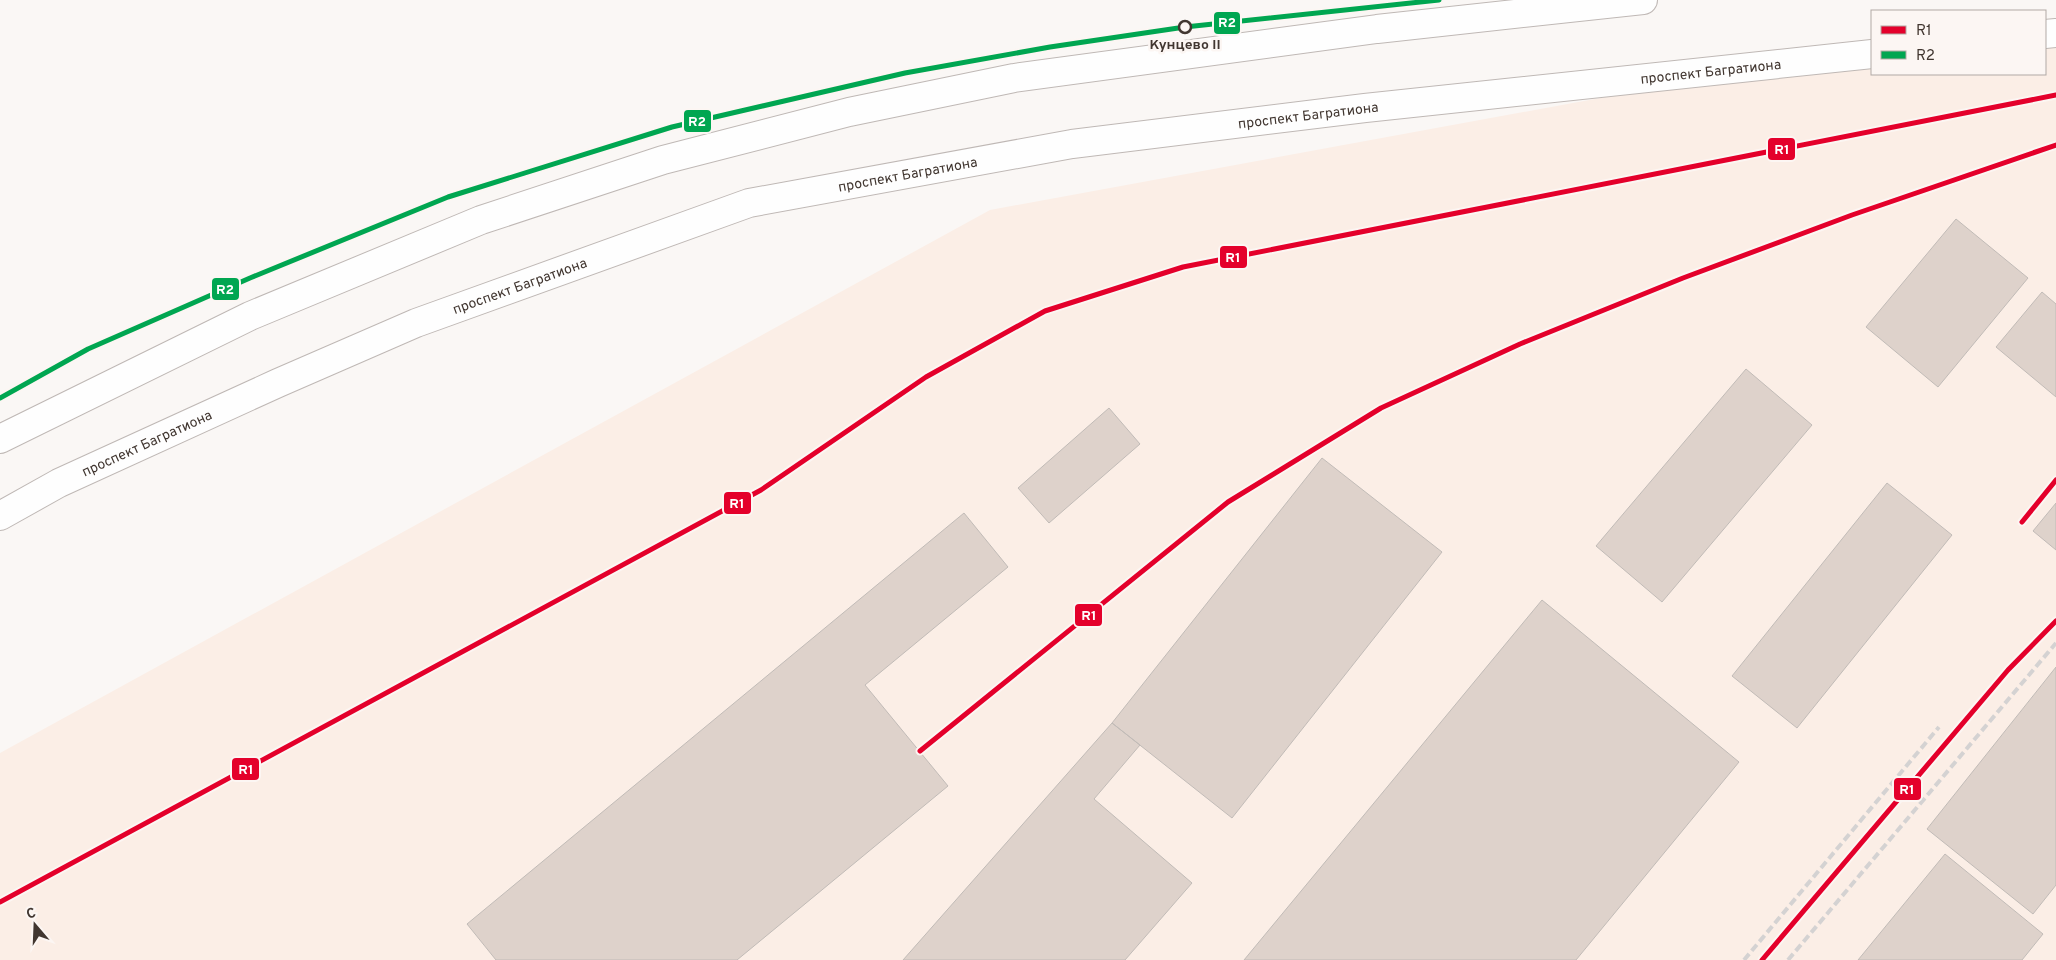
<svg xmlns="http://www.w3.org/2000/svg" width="2056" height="960" font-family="Overpass,sans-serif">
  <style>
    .built { fill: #fbeee6 }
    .building { fill: #ded2cb; stroke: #c1bbb7 }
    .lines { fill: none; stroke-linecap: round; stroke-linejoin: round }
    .primary-casing { stroke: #bfb8b5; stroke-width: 30 }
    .primary { stroke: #fefefe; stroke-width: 28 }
    .rail { stroke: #d4d2d2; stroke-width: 4; stroke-dasharray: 8 4; stroke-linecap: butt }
    .rail-1-casing { stroke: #fcf6f3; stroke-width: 9 }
    .rail-2-casing { stroke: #fcf6f3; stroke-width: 9 }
    .rail-1 { stroke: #e4002b; stroke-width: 5 }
    .rail-2 { stroke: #00a651; stroke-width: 5 }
    .stop-dot { fill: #fcf6f3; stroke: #413630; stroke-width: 2.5 }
    .labels { text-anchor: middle; stroke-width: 5; stroke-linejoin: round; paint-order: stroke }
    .stop-label { font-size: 14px; font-weight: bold; fill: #413630; stroke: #fcf6f3 }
    .street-label { font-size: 14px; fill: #413630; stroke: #fcf6f3 }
    .line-badge { stroke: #fcf6f3; stroke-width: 2 }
    .badge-label { font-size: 14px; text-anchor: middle; font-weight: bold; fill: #fff }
  </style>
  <rect width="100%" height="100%" fill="#faf7f5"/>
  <path class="built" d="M 2056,22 L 2056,960 L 0,960 L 0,753 L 990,210 L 1872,48 L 1872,74 L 2045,74 L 2045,23 Z"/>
  <path class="building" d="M 1956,219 L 2028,278 L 1938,387 L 1866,327 Z
    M 2042,292 L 2056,304 L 2056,397 L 1996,347 Z
    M 1746,369 L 1812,425 L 1662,602 L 1596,546 Z
    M 1109,408 L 1140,444 L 1049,523 L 1018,488 Z
    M 1322,458 L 1442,552 L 1232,818 L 1112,723 Z
    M 1887,483 L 1952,535 L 1797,728 L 1732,676 Z
    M 2056,503 L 2056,550 L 2033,531 Z
    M 964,513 L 1008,567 L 865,685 L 948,786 L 737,960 L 496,960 L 467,924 Z
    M 1542,600 L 1739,762 L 1576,960 L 1244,960 Z
    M 2056,667 L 2056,885 L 2033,914 L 1927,829 Z
    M 1112,723 L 1140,745 L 1094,799 L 1192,883 L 1125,960 L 903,960 Z
    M 1945,854 L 2043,934 L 2022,960 L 1858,960 Z"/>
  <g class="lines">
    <g class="primary-casing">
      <g id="primary">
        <path d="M 2045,34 L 2056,33"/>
        <path d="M 0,439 L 250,316 L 481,220 L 663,160 L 849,112 L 1014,78 L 1377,29 L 1643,0"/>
        <path id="s1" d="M 0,516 L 59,483 L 278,383 L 416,323 L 749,203 L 1072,144 L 1365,108 L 1872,54"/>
      </g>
    </g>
    <use href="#primary" class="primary"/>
    <path class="rail" d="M 2022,522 L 2056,480
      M 920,751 L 1228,502 L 1381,408 L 1520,344 L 1683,278 L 1852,215 L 2056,145
      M 0,902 L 761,490 L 926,377 L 1045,311 L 1183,267 L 2056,95
      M 1744,960 L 1939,727
      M 1762,960 L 2008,670 L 2056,621
      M 1788,960 L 2056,643"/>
    <g class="rail-1-casing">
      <path id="rail-1" d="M 2022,522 L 2056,480
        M 920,751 L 1228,502 L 1381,408 L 1520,344 L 1683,278 L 1852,215 L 2056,145
        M 0,902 L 761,490 L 926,377 L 1045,311 L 1183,267 L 2056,95
        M 1762,960 L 2008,670 L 2056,621"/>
    </g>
    <g class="rail-2-casing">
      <path id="rail-2" d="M 0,398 L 88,349 L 250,278 L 448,197 L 672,127 L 905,73 L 1050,47 L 1185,27 L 1439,0"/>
    </g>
    <use href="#rail-1" class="rail-1"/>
    <use href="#rail-2" class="rail-2"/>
  </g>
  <circle class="stop-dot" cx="1185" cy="27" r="6"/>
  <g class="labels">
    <g class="stop-label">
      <text x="1185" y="49">Кунцево II</text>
    </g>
    <g class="street-label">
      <text dy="5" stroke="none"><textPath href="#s1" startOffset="1784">проспект Багратиона</textPath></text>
      <text dy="5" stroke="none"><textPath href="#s1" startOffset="1379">проспект Багратиона</textPath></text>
      <text dy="5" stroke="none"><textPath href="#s1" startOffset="974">проспект Багратиона</textPath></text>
      <text dy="5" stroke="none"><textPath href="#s1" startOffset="569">проспект Багратиона</textPath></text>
      <text dy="5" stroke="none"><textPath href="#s1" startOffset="164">проспект Багратиона</textPath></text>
    </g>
  </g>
  <g class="line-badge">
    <rect x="1213" y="11" width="28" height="24" rx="5" fill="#00a651"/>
    <rect x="683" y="109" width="29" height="24" rx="5" fill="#00a651"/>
    <rect x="1767" y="137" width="29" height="24" rx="5" fill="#e4002b"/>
    <rect x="1219" y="245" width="29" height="24" rx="5" fill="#e4002b"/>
    <rect x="211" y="277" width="29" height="24" rx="5" fill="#00a651"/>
    <rect x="723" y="491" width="29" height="24" rx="5" fill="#e4002b"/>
    <rect x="1074" y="603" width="29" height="24" rx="5" fill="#e4002b"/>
    <rect x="231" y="757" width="29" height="24" rx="5" fill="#e4002b"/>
    <rect x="1893" y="777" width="29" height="24" rx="5" fill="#e4002b"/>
  </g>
  <g class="badge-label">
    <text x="1227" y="27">R2</text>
    <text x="697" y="126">R2</text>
    <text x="1782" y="154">R1</text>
    <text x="1233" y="262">R1</text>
    <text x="225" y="294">R2</text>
    <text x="737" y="508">R1</text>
    <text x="1089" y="620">R1</text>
    <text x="246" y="774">R1</text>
    <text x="1907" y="794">R1</text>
  </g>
  <rect x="1871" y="10" width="175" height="65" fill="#fcf6f3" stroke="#b1a9a5"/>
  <rect x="1881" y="26" width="25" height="8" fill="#e4002b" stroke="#b1a9a5"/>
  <text x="1916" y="35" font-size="15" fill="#413630">R1</text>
  <rect x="1881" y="51" width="25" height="8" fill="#00a651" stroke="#b1a9a5"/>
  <text x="1916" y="60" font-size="15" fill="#413630">R2</text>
  <g transform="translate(35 925) rotate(341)" stroke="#fcf6f3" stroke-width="4" paint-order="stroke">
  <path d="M0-4L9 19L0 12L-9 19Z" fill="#413630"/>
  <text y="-8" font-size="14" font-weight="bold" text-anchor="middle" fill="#413630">С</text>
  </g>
</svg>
